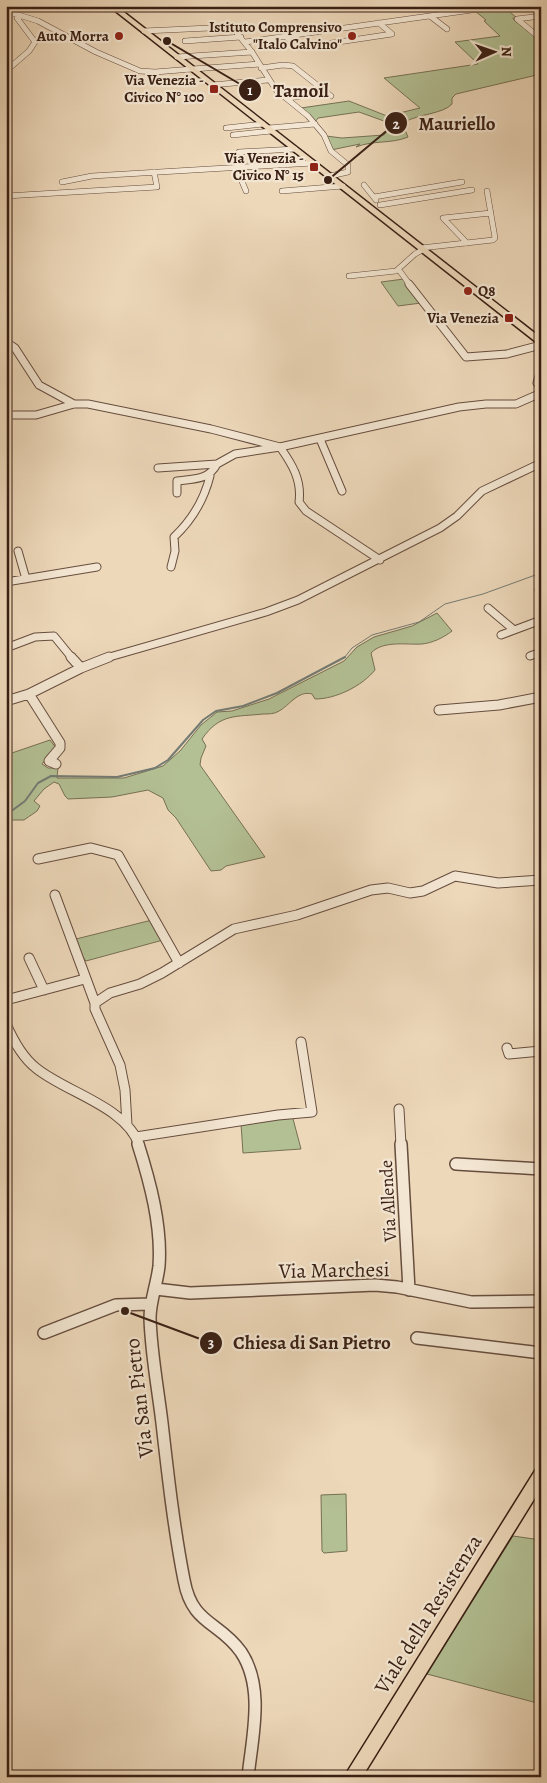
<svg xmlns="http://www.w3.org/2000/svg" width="547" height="1783" font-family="Alegreya,serif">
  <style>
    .green { fill: #b3c094; stroke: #767054 }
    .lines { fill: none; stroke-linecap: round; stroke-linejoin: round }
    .stream-far1 { stroke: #737b73; stroke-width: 1 }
    .stream { stroke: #737b73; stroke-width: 2 }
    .minor-far3-casing { stroke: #664d3e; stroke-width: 6 }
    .minor-far2-casing { stroke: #664d3e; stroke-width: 9 }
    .minor-far1-casing { stroke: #664d3e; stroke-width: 11 }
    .minor-casing { stroke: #664d3e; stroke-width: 14 }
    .major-casing { stroke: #391f14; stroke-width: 3 }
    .minor-far3 { stroke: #f3e6d2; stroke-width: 5 }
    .minor-far2 { stroke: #f3e6d2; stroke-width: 7 }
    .minor-far1 { stroke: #f3e6d2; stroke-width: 9 }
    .minor { stroke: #f3e6d2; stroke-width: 11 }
    .major { fill: #edd8ba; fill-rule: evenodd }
    .poi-dot { fill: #8f2418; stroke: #f3e6d2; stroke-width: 2 }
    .labels { text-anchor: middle; stroke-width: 4.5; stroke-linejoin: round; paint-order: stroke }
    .far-poi-label { font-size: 15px; font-weight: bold; fill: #391f14; stroke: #f3e6d2; text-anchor: end }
    .street-label { font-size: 18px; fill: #391f14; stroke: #f3e6d2 }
    .near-street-label { font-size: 21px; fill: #391f14; stroke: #f3e6d2 }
    .leader { fill: none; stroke: #391f14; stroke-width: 2 }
    .callout-dot { fill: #391f14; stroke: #f3e6d2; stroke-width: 2 }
    .mark-label { font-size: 15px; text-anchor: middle; font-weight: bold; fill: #fff }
    .callout-label { font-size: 19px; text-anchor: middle; font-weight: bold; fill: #391f14; stroke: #f3e6d2; stroke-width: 4.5; stroke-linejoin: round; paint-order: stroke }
  </style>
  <rect width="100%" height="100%" fill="#edd8ba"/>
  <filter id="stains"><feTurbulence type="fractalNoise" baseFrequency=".004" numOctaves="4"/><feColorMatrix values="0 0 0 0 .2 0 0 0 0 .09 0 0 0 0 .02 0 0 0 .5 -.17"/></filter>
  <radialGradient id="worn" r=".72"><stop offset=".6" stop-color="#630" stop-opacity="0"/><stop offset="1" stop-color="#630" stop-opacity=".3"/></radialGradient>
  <path class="green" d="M 504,7 L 517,18 L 513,18 L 514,20 L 541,41 L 541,74 L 456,94 L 452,98 L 452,104 C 443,114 418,114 405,122 L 403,125 L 408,137 C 392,144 373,140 356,147 L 360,144 L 331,150 L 326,136 L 342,138 L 384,135 L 387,131 L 384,121 L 359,112 L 318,118 L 315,122 L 301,108 L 349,101 L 387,116 L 420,108 L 384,78 L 478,64 L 455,42 L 500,36 L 484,21 L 486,20 L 475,11 Z
    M 404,279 L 421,303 L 398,306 L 381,282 Z
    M 437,613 L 452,631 C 443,638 432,643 422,644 C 407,645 383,640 371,653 L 375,670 C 362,686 336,699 315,699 L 312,694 C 298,690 289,706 279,711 C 275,714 268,714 263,714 C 236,717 220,713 202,739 L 206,746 L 201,758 L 200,765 L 265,857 L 226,866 L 221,870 L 211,871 L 176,818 L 168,810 L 163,798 L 148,790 L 112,797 L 68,799 L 65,796 L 59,784 L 54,782 L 44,789 L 34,801 L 40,806 L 37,811 L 24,820 L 11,820 L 6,825 L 6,755 L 50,740 L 56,748 L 42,764 L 48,768 L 58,768 L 57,778 L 124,778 L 163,766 L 180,751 L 201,725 L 217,712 L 232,711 L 269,699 L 344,661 L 357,647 L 374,637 L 412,626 Z
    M 152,920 L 163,940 L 86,961 L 82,956 L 76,939 Z
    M 292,1115 L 301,1149 L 243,1153 L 241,1124 Z
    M 346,1494 L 347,1551 L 324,1553 L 322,1551 L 321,1495 Z
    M 513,1536 L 541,1540 L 541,1704 L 427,1674 Z"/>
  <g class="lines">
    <path class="stream-far1" d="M 344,658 L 352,648 L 372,635 L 419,622 L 445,604 L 483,594 L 541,573"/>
    <path class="stream" d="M 6,815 L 25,801 L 38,783 L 51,776 L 117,777 L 155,768 L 168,760 L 203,720 L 216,711 L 243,706 L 277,693 L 345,657"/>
    <g class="minor-far3-casing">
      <path id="minor-far3" d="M 6,11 L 38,21 L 96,52 L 140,71 L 155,72 L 192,69
        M 430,16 L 447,29
        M 541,16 L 517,19 L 541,39
        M 144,31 L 232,27 L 252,52 L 276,90 L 308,116 L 324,135 L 331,151 L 348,165 L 348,172 L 330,176
        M 285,36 L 298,48 L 392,34 L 379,23
        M 185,41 L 241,37
        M 245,42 L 500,6
        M 177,57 L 252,52
        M 261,68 L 283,65 L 293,66 L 331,96
        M 193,69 L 259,64
        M 6,71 L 29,51 L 35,42 L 17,18 L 21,16
        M 212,85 L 268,80
        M 288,98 L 327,92
        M 226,128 L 263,124
        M 269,128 L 315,124
        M 233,135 L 271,131
        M 239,152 L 295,149
        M 236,167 L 246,191
        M 62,182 L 92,176 L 313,163
        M 364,185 L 376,200
        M 282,191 L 343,186
        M 6,196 L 157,187 L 154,172
        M 374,197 L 462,182
        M 380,205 L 472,190
        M 467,243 L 443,218 L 491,213
        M 421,248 L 493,240 L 495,238 L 487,191
        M 399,270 L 410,285
        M 349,276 L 396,271 L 415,254 L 424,249"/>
    </g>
    <g class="minor-far2-casing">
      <path id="minor-far2" d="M 409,284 L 466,357 L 507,354 L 541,345
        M 6,342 L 15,348 L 39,385 L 74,404
        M 541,369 L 537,383 L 541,388
        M 6,415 L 36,415 L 74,404 L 88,404 L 211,429 L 280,447 L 459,407 L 486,404 L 516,404 L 541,393
        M 320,439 L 342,491
        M 158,468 L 217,464 L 235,454 L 280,447 C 292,464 302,480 299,502 L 306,511 L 380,560
        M 177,493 L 177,481 C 193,479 209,480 217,464
        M 18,551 L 26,579
        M 171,567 L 175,551 L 174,537 C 192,520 204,500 210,476
        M 6,582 L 97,567
        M 539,590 L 541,591
        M 488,608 L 514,630
        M 501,635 L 541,620
        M 6,648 L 35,637 L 54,636 L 72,658
        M 530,656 L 541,652
        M 106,658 L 266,612 L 298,600 L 440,528 L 457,516 L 482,491 L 541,463"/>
    </g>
    <g class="minor-far1-casing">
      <path id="minor-far1" d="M 81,668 L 109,657
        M 29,694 L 60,743 L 60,748 L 49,761 L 56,764
        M 6,701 L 29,694 L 81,668 L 71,657
        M 439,710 L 499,705 L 541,697
        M 38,859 L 91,848 L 118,855 L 179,963
        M 55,895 L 95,1003
        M 29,958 L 44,990
        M 6,1000 L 81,980
        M 6,1024 C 13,1040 22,1057 36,1068 C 65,1092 127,1107 139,1145
        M 507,1048 L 509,1054 L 541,1051
        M 399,1109 L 401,1145
        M 127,1125 L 125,1090 L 120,1065 L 95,1009 L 95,1003 L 110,993 L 140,984 L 162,973 L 234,929 L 297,915 L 371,890 L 388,888 L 410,893 L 423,891 L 455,876 L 498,883 L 541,880
        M 136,1137 L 278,1115 L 312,1112 L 301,1042"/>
    </g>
    <g class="minor-casing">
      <path id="minor" d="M 138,1144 C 150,1182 162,1226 159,1266 C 157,1284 150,1301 150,1318 C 151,1353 158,1389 162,1423 C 168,1476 174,1529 184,1580 C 192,1625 219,1621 241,1652 C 265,1688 252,1737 248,1777
        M 401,1144 L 409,1290
        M 456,1164 L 541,1169
        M 156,1289 L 190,1293 L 375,1285 L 397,1287 L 471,1302 L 541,1301
        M 44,1333 L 116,1305 L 151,1304
        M 417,1338 L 541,1353"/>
    </g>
    <g class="major-casing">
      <path id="major" d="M 109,6 L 116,6 L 541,338 L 541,342 L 536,342 Z
        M 541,1467 L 541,1488 L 362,1777 L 344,1777 L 536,1469 Z"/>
    </g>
    <use href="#minor-far3" class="minor-far3"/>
    <use href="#minor-far2" class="minor-far2"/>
    <use href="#minor-far1" class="minor-far1"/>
    <use href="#minor" class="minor"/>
    <use href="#major" class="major"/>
  </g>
  <g class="poi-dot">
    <circle cx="119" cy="36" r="5"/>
    <circle cx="352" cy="36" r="5"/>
    <rect x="209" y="84" width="10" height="10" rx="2.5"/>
    <rect x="309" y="162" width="10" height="10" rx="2.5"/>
    <circle cx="468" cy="291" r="5"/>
    <rect x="504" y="313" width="10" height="10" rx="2.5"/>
  </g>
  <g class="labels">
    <g class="far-poi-label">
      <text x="342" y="32">Istituto Comprensivo<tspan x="342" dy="17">"Italo Calvino"</tspan></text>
      <text x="109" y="41">Auto Morra</text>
      <text x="204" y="85">Via Venezia -<tspan x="204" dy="17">Civico N° 100</tspan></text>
      <text x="304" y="163">Via Venezia -<tspan x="304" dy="17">Civico N° 15</tspan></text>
      <text x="478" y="296" text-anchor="start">Q8</text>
      <text x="499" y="323">Via Venezia</text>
    </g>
    <g class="street-label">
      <text transform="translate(388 1201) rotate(-93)" y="6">Via Allende</text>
    </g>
    <g class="near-street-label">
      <text transform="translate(334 1270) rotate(-1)" y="7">Via Marchesi</text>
      <text transform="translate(139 1398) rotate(-97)" y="7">Via San Pietro</text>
      <text transform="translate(428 1614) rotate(-58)" y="7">Viale della Resistenza</text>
    </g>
  </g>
  <path class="leader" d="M167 41L250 90M328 180L396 123M125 1311L211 1343"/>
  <g class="callout-dot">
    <circle cx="167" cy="41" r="5"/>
    <circle cx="328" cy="180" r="5"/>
    <circle cx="125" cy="1311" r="5"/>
    <circle cx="250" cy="90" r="12"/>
    <circle cx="396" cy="123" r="12"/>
    <circle cx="211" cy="1343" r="12"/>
  </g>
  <g class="mark-label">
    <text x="250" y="95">1</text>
    <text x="396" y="129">2</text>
    <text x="211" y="1348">3</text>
  </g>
  <g class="callout-label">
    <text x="301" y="97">Tamoil</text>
    <text x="457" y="130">Mauriello</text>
    <text x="312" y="1349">Chiesa di San Pietro</text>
  </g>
  <rect width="547" height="1783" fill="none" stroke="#edd8ba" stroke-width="25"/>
  <rect x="8" y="8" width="532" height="1768" fill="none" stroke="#391f14" stroke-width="2.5"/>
  <rect x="12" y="12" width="522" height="1758" fill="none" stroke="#391f14"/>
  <g transform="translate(494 52) rotate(88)" stroke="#f3e6d2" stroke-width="4" paint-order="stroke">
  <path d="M0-4L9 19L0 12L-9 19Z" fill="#391f14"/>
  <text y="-8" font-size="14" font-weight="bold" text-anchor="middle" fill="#391f14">N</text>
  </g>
  <rect width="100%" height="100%" filter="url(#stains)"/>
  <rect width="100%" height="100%" fill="url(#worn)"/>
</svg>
